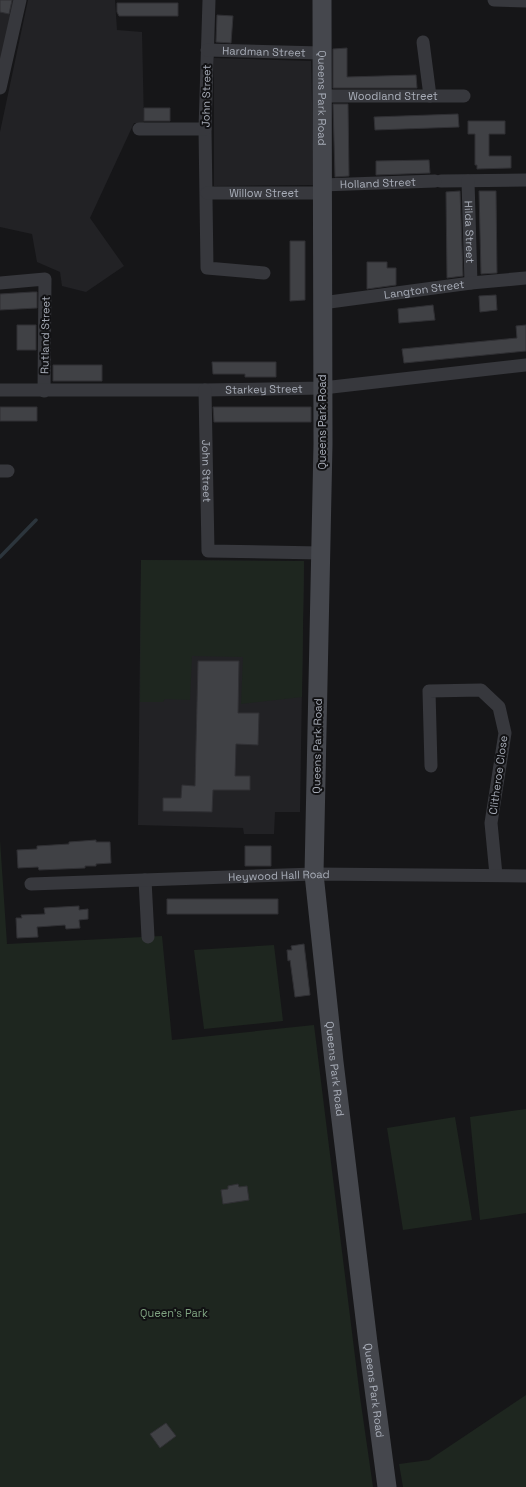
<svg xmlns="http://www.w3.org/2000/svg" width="526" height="1487" font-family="'Space Grotesk',sans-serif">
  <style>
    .built { fill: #222225 }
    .green { fill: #1e261f }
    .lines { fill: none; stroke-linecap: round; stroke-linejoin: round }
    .stream { stroke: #2c353c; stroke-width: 3.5 }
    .building { fill: #404145; stroke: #303034 }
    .street { stroke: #37383d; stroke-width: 13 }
    .secondary { stroke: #45474d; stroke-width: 19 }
    .labels { text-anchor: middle; stroke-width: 4; stroke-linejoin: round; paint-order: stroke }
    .street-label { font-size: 11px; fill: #a8adb8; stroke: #111113 }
    .park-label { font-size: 11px; fill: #7fa381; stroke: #111113 }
  </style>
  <rect width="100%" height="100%" fill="#161618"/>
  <path class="built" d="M 0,0 L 15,0 L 0,67 Z
    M 28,0 L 115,0 L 117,30 L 142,32 L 144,124 L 134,123 L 90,218 L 124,266 L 86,292 L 62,286 L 60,272 L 37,262 L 32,234 L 0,227 L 0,132 Z
    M 214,58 L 311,61 L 314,185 L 214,186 Z
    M 141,560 L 304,561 L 300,812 L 275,812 L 274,834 L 244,834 L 243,828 L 138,825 Z"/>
  <path class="green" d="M 141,560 L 304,561 L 302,697 L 241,704 L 243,657 L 192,656 L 190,700 L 165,699 L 163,702 L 140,702 Z
    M 0,840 L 7,944 L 162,936 L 172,1040 L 314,1025 L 360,1397 L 373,1487 L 0,1487 Z
    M 274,945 L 283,1021 L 204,1029 L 194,950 Z
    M 526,1109 L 526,1213 L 480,1220 L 470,1117 Z
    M 455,1117 L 472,1220 L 403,1230 L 387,1128 Z
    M 526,1395 L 526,1487 L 403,1487 L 399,1464 L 429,1460 Z"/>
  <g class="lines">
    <path class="stream" d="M 0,557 L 36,520"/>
  </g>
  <path class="building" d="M 0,0 L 12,0 L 9,14 L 0,12 Z
    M 117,3 L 178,3 L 178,16 L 119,16 L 117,12 Z
    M 217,15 L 233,16 L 231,43 L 216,42 Z
    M 347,48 L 347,77 L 416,75 L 417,88 L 333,88 L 333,49 Z
    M 333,104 L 348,104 L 349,176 L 335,177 Z
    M 144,108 L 170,108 L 170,121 L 144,121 Z
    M 458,114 L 459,127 L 375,130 L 374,117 Z
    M 468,121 L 505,121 L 505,134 L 489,134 L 489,156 L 511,156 L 511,168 L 477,169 L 477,165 L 475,165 L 475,134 L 468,134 Z
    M 429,160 L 430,173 L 376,175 L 376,161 Z
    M 460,191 L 463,276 L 447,278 L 446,192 Z
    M 479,191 L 496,191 L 497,273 L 481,274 Z
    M 290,241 L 305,241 L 305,300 L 290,301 Z
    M 367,262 L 387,262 L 387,268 L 396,268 L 396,285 L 367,289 Z
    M 32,292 L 37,292 L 37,308 L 0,310 L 0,294 Z
    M 496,295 L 497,310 L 480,312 L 479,296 Z
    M 433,305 L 435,320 L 399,323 L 398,309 Z
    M 17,325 L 36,325 L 36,350 L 17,350 Z
    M 526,325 L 526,351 L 404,363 L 402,349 L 517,338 L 516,326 Z
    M 212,362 L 276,362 L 276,377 L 245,377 L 245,374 L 213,374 Z
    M 53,365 L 102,365 L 102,381 L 53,381 Z
    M 0,407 L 37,407 L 37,421 L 0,421 Z
    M 213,407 L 311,407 L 311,422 L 214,422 Z
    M 198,661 L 239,661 L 238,713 L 259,713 L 258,745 L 236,744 L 235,776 L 250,776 L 250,790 L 213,790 L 212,812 L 163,811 L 163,798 L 181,798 L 182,785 L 195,786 Z
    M 96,840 L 96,842 L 110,842 L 111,863 L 96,864 L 96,866 L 85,866 L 85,868 L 39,870 L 38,867 L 18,868 L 17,850 L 37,849 L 37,846 L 69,844 L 69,842 Z
    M 245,846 L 271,846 L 271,866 L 245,866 Z
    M 167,899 L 278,899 L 278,914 L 167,914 Z
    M 79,906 L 79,910 L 88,909 L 88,919 L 79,920 L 80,928 L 66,929 L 65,925 L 37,927 L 38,937 L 17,938 L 16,918 L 22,918 L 21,915 L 45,914 L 44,908 Z
    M 304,944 L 310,995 L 295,997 L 290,960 L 288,961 L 287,950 L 292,950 L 291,946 Z
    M 238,1184 L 239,1187 L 247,1186 L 249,1200 L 223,1204 L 221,1190 L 228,1189 L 228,1186 Z
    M 166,1423 L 176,1436 L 160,1448 L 150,1434 Z"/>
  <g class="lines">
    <g class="street">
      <path d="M 209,0 L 205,129 L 207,268 L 264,273"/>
      <path d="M 494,0 L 526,1"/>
      <path d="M 423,42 L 430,96"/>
      <path id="s1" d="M 207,50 L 321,53"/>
      <path d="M 0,88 L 20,0"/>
      <path id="s2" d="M 321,96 L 464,96"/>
      <path d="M 139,129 L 205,129"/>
      <path d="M 441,181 L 526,180"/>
      <path id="s3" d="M 468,181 L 471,283"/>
      <path id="s4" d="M 322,185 L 435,181"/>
      <path id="s5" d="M 207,193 L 322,193"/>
      <path d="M 0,283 L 45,279 L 44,391"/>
      <path id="s6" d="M 322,303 L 471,283 L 526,278"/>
      <path id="s7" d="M 0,390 L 205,390 L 323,388 L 526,365"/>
      <path id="s8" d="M 205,390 L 208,551 L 321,553"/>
      <path d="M 0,471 L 8,471"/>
      <path d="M 431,766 L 429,691 L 481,690 L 499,707 L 505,733 L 491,823 L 496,875"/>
      <path d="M 145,880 L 148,937"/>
      <path id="s9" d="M 31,884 L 314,874 L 526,876"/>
    </g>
    <path class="secondary" id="s10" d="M 322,0 L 323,444 L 314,874 L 334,1062 L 368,1343 L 387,1487"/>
  </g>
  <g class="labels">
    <g class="street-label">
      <text dy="4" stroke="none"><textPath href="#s1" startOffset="57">Hardman Street</textPath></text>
      <text transform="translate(206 96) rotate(-89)" y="4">John Street</text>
      <text dy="4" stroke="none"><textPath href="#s2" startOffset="72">Woodland Street</textPath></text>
      <text dy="4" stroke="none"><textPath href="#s10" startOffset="98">Queens Park Road</textPath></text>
      <text dy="4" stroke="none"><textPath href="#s4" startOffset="56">Holland Street</textPath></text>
      <text dy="4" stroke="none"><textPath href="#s5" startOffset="57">Willow Street</textPath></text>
      <text dy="4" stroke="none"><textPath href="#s3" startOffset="51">Hilda Street</textPath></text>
      <text dy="4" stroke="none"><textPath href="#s6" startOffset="103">Langton Street</textPath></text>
      <text transform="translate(45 335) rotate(-89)" y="4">Rutland Street</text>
      <text dy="4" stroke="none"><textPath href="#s7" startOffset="264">Starkey Street</textPath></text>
      <text transform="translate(322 422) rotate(-90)" y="4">Queens Park Road</text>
      <text dy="4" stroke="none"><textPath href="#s8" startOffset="81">John Street</textPath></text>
      <text transform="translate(317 746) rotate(-89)" y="4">Queens Park Road</text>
      <text transform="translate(498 775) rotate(-82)" y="4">Clitheroe Close</text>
      <text dy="4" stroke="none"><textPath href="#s9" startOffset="248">Heywood Hall Road</textPath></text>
      <text dy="4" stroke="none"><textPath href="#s10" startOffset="1070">Queens Park Road</textPath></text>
      <text dy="4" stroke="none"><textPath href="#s10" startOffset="1394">Queens Park Road</textPath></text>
    </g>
    <g class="park-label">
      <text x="174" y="1317">Queen's Park</text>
    </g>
  </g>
</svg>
